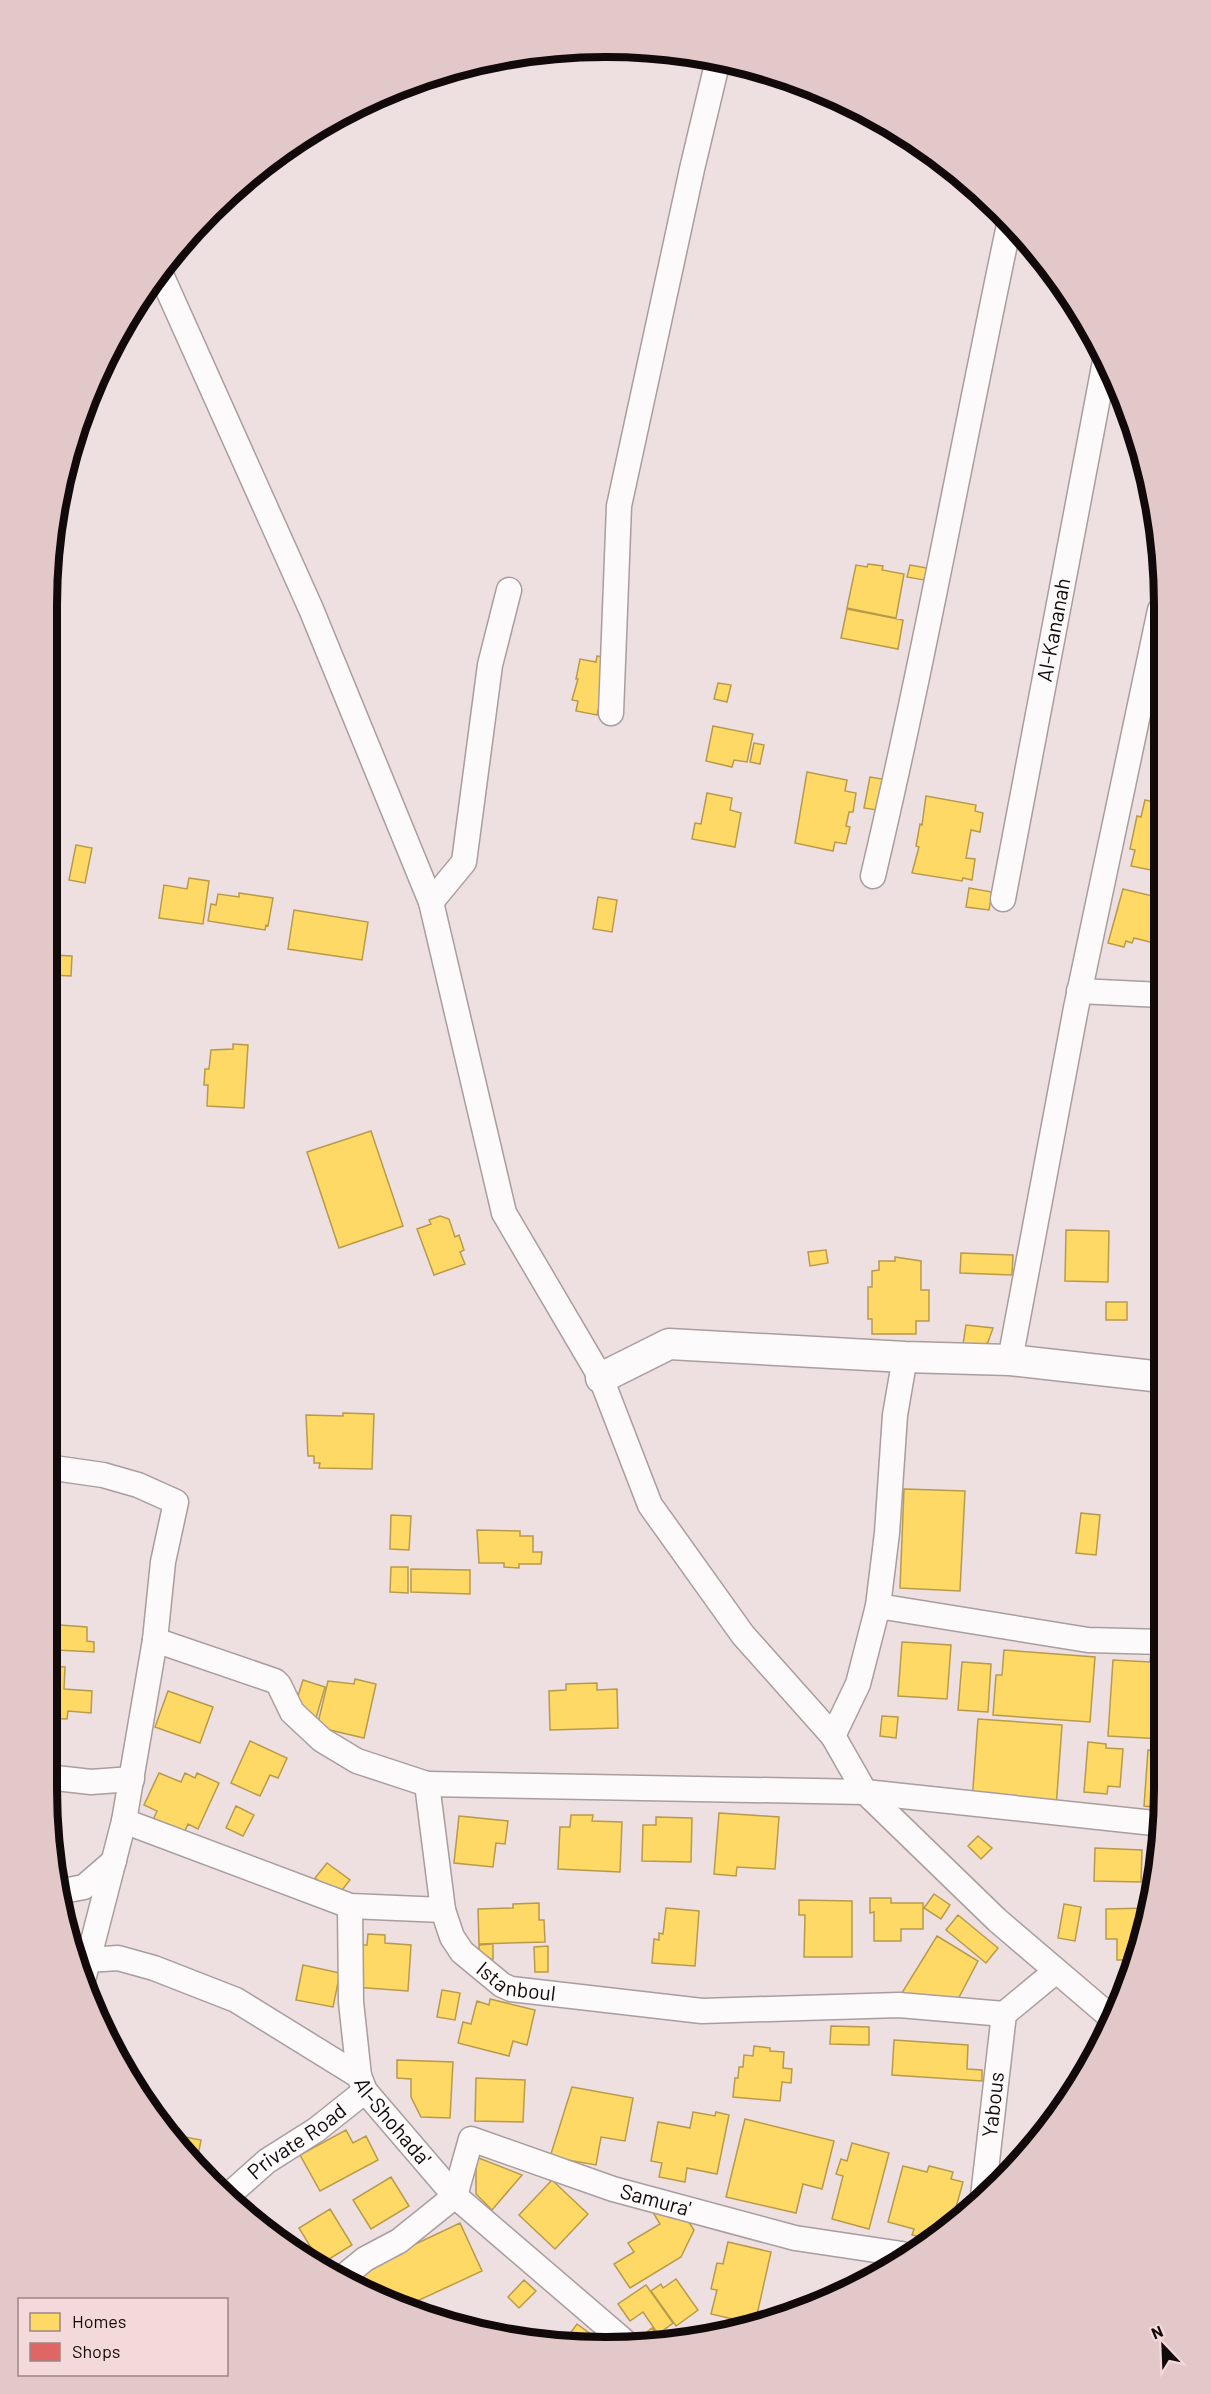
<svg xmlns="http://www.w3.org/2000/svg" width="1211" height="2394" font-family="Barlow,sans-serif">
  <style>
    .homes { fill: #ffd966; stroke: #b89b4a; stroke-width: 1.5 }
    .shops { fill: #e06666; stroke: #a24a4a; stroke-width: 1.5 }
    .lines { fill: none; stroke-linecap: round; stroke-linejoin: round }
    .minor-casing { stroke: #a99d9e; stroke-width: 27 }
    .tertiary-casing { stroke: #a99d9e; stroke-width: 33 }
    .minor { stroke: #fcfafa; stroke-width: 24 }
    .tertiary { stroke: #fcfafa; stroke-width: 30 }
    .labels { text-anchor: middle; stroke-width: 6; stroke-linejoin: round; paint-order: stroke }
    .street-label { font-size: 21px; fill: #12090a; stroke: #f4d9da }
    .rim { fill: none; stroke: #12090a; stroke-width: 8 }
  </style>
  <rect width="100%" height="100%" fill="#eedfe0"/>
  <path class="homes" d="M 868,564 L 883,566 L 882,570 L 904,574 L 896,618 L 847,608 L 856,565 L 867,567 Z
    M 910,565 L 927,568 L 924,580 L 907,577 Z
    M 847,609 L 903,620 L 898,649 L 841,638 Z
    M 597,656 L 609,658 L 603,708 L 599,707 L 597,715 L 576,711 L 578,701 L 572,700 L 578,679 L 576,679 L 580,659 L 596,662 Z
    M 718,683 L 731,685 L 727,702 L 714,699 Z
    M 713,726 L 753,734 L 747,762 L 734,760 L 732,767 L 706,761 Z
    M 754,743 L 764,745 L 760,764 L 750,762 Z
    M 807,772 L 847,780 L 845,791 L 856,793 L 853,812 L 849,812 L 846,826 L 850,827 L 846,844 L 835,842 L 833,851 L 795,843 Z
    M 870,777 L 888,780 L 883,811 L 864,808 Z
    M 707,793 L 732,798 L 730,810 L 741,813 L 735,847 L 692,839 L 695,823 L 701,824 Z
    M 926,796 L 976,805 L 975,811 L 983,813 L 980,832 L 971,830 L 966,858 L 975,859 L 972,880 L 963,878 L 962,881 L 912,873 L 919,847 L 916,846 L 920,824 L 922,825 Z
    M 1145,800 L 1160,803 L 1161,872 L 1131,866 L 1135,850 L 1130,849 L 1137,816 L 1141,817 Z
    M 76,845 L 92,848 L 85,883 L 69,880 Z
    M 189,878 L 209,881 L 203,924 L 159,918 L 164,885 L 187,889 Z
    M 969,888 L 992,892 L 989,910 L 966,907 Z
    M 1123,889 L 1161,898 L 1161,942 L 1154,940 L 1154,943 L 1134,938 L 1132,943 L 1126,941 L 1124,947 L 1108,943 Z
    M 239,893 L 273,898 L 268,926 L 266,925 L 265,930 L 208,921 L 211,904 L 216,905 L 218,894 L 239,897 Z
    M 598,897 L 617,900 L 612,932 L 593,929 Z
    M 294,910 L 368,922 L 362,960 L 288,949 Z
    M 52,955 L 72,956 L 71,976 L 51,975 Z
    M 233,1044 L 248,1045 L 244,1108 L 207,1106 L 208,1085 L 204,1085 L 205,1069 L 209,1069 L 211,1050 L 233,1049 Z
    M 371,1131 L 403,1226 L 339,1248 L 307,1152 Z
    M 440,1216 L 449,1219 L 455,1237 L 459,1235 L 464,1250 L 460,1252 L 465,1264 L 434,1275 L 417,1229 L 431,1224 L 429,1220 Z
    M 1066,1230 L 1109,1231 L 1108,1282 L 1065,1281 Z
    M 826,1250 L 828,1263 L 810,1266 L 808,1252 Z
    M 961,1253 L 1013,1255 L 1012,1275 L 960,1273 Z
    M 895,1257 L 921,1261 L 921,1290 L 929,1290 L 929,1321 L 916,1321 L 916,1334 L 872,1334 L 872,1319 L 868,1319 L 868,1287 L 872,1287 L 872,1271 L 879,1270 L 879,1261 L 895,1261 Z
    M 1106,1302 L 1127,1302 L 1127,1320 L 1106,1320 Z
    M 966,1325 L 993,1328 L 988,1342 L 983,1347 L 962,1351 Z
    M 343,1413 L 374,1414 L 372,1469 L 319,1468 L 320,1463 L 314,1463 L 314,1456 L 308,1456 L 306,1415 L 343,1416 Z
    M 904,1489 L 965,1491 L 960,1591 L 900,1588 Z
    M 1081,1513 L 1100,1515 L 1096,1555 L 1076,1553 Z
    M 391,1515 L 411,1516 L 409,1550 L 390,1549 Z
    M 477,1530 L 520,1531 L 520,1536 L 533,1536 L 533,1552 L 542,1552 L 541,1564 L 519,1564 L 519,1568 L 504,1567 L 504,1563 L 479,1563 Z
    M 391,1567 L 408,1567 L 408,1593 L 390,1592 Z
    M 411,1569 L 470,1570 L 470,1594 L 411,1592 Z
    M 59,1625 L 87,1627 L 87,1641 L 94,1642 L 94,1652 L 57,1650 Z
    M 902,1642 L 951,1645 L 947,1699 L 898,1696 Z
    M 1004,1650 L 1095,1657 L 1090,1722 L 993,1715 L 996,1675 L 1002,1675 Z
    M 1151,1653 L 1163,1653 L 1163,1739 L 1108,1736 L 1113,1660 L 1150,1662 Z
    M 962,1662 L 991,1664 L 988,1712 L 958,1710 Z
    M 47,1666 L 65,1667 L 64,1689 L 92,1691 L 91,1713 L 68,1711 L 67,1719 L 47,1718 Z
    M 355,1679 L 376,1684 L 364,1738 L 317,1727 L 328,1681 L 354,1684 Z
    M 303,1680 L 325,1687 L 316,1718 L 293,1712 Z
    M 597,1683 L 597,1690 L 617,1689 L 618,1728 L 550,1730 L 549,1691 L 566,1690 L 566,1684 Z
    M 168,1691 L 213,1707 L 200,1743 L 155,1727 Z
    M 882,1716 L 898,1717 L 896,1738 L 880,1736 Z
    M 978,1719 L 1062,1725 L 1056,1808 L 972,1802 Z
    M 250,1741 L 287,1758 L 278,1778 L 270,1775 L 260,1796 L 231,1783 Z
    M 1088,1742 L 1106,1744 L 1106,1748 L 1123,1749 L 1120,1787 L 1108,1786 L 1107,1794 L 1084,1792 Z
    M 1148,1750 L 1163,1751 L 1163,1808 L 1144,1806 Z
    M 159,1773 L 181,1782 L 185,1773 L 195,1778 L 197,1773 L 219,1783 L 198,1829 L 188,1824 L 184,1833 L 153,1820 L 157,1811 L 144,1805 Z
    M 236,1806 L 254,1815 L 243,1836 L 226,1828 Z
    M 719,1813 L 779,1817 L 775,1869 L 737,1867 L 736,1876 L 714,1874 Z
    M 571,1815 L 593,1815 L 592,1821 L 622,1822 L 620,1872 L 558,1869 L 560,1827 L 570,1827 Z
    M 459,1816 L 508,1821 L 505,1844 L 496,1843 L 493,1867 L 454,1863 Z
    M 656,1817 L 692,1818 L 691,1862 L 642,1861 L 643,1825 L 656,1825 Z
    M 978,1836 L 992,1848 L 981,1859 L 968,1846 Z
    M 1095,1848 L 1142,1850 L 1141,1882 L 1094,1881 Z
    M 1157,1851 L 1159,1851 L 1154,1881 Z
    M 327,1863 L 350,1880 L 338,1895 L 315,1878 Z
    M 934,1894 L 950,1905 L 941,1919 L 924,1908 Z
    M 870,1898 L 891,1898 L 891,1903 L 923,1903 L 923,1929 L 901,1929 L 901,1941 L 874,1941 L 874,1912 L 870,1913 Z
    M 799,1900 L 852,1901 L 852,1957 L 804,1957 L 805,1915 L 799,1915 Z
    M 539,1903 L 539,1920 L 544,1920 L 545,1942 L 479,1944 L 478,1909 L 513,1908 L 513,1904 Z
    M 1064,1904 L 1081,1907 L 1075,1941 L 1058,1938 Z
    M 666,1908 L 699,1911 L 695,1966 L 652,1963 L 654,1939 L 659,1940 L 659,1933 L 663,1934 Z
    M 1148,1908 L 1146,1933 L 1135,1960 L 1117,1960 L 1117,1939 L 1106,1939 L 1106,1909 Z
    M 958,1915 L 998,1948 L 986,1963 L 946,1930 Z
    M 368,1934 L 385,1935 L 385,1943 L 411,1945 L 408,1991 L 354,1987 L 362,1945 L 367,1945 Z
    M 937,1936 L 978,1961 L 957,2001 L 900,1996 Z
    M 493,1944 L 493,1959 L 479,1959 L 479,1945 Z
    M 548,1946 L 548,1972 L 535,1972 L 534,1947 Z
    M 303,1965 L 340,1973 L 333,2007 L 296,2000 Z
    M 442,1990 L 460,1993 L 455,2020 L 437,2017 Z
    M 490,1999 L 535,2010 L 527,2045 L 513,2041 L 509,2056 L 458,2043 L 463,2022 L 471,2024 L 477,2001 L 489,2005 Z
    M 831,2026 L 869,2027 L 869,2045 L 830,2044 Z
    M 894,2040 L 968,2045 L 967,2069 L 982,2070 L 982,2081 L 892,2075 Z
    M 754,2046 L 770,2048 L 770,2051 L 784,2052 L 783,2068 L 792,2069 L 791,2083 L 782,2082 L 780,2101 L 733,2097 L 735,2078 L 738,2078 L 739,2067 L 743,2067 L 744,2055 L 753,2056 Z
    M 397,2060 L 453,2062 L 450,2118 L 421,2117 L 411,2097 L 411,2079 L 397,2078 Z
    M 476,2078 L 525,2080 L 523,2122 L 475,2121 Z
    M 572,2087 L 633,2098 L 625,2141 L 601,2137 L 596,2165 L 550,2157 Z
    M 693,2112 L 715,2116 L 716,2112 L 729,2115 L 717,2174 L 687,2168 L 685,2182 L 659,2177 L 662,2163 L 651,2161 L 658,2122 L 690,2128 Z
    M 745,2119 L 834,2141 L 822,2189 L 803,2184 L 796,2213 L 726,2197 Z
    M 346,2130 L 353,2143 L 366,2136 L 378,2160 L 320,2191 L 300,2155 Z
    M 185,2137 L 201,2140 L 197,2161 L 176,2141 Z
    M 852,2143 L 889,2153 L 869,2229 L 832,2219 L 843,2176 L 836,2174 L 841,2159 L 847,2161 Z
    M 476,2157 L 522,2175 L 492,2210 L 476,2194 Z
    M 903,2166 L 927,2172 L 929,2166 L 953,2172 L 951,2179 L 963,2182 L 953,2218 L 925,2238 L 912,2235 L 914,2229 L 888,2222 Z
    M 391,2177 L 409,2206 L 371,2229 L 353,2200 Z
    M 552,2180 L 588,2214 L 555,2249 L 519,2215 Z
    M 330,2209 L 352,2245 L 321,2264 L 299,2228 Z
    M 651,2209 L 681,2210 L 694,2230 L 681,2257 L 630,2288 L 614,2264 L 634,2252 L 628,2243 L 660,2224 Z
    M 460,2223 L 482,2271 L 402,2308 L 391,2305 L 361,2288 L 354,2273 Z
    M 284,2232 L 299,2255 L 277,2236 Z
    M 728,2242 L 771,2252 L 756,2319 L 746,2322 L 711,2314 L 717,2290 L 711,2289 L 717,2263 L 723,2264 Z
    M 676,2279 L 698,2310 L 676,2326 L 651,2291 L 661,2284 L 663,2288 Z
    M 524,2280 L 536,2291 L 519,2308 L 508,2297 Z
    M 646,2285 L 673,2323 L 658,2334 L 643,2312 L 630,2321 L 618,2304 Z
    M 577,2324 L 599,2340 L 566,2339 Z
    M 652,2328 L 660,2339 L 656,2342 L 648,2342 L 643,2335 Z"/>
  <path class="shops" d="M 1153,1560 L 1163,1560 L 1163,1607 L 1153,1606 L 1154,1586 L 1151,1586 Z"/>
  <g class="lines">
    <g class="minor-casing">
      <g id="minor">
        <path d="M 159,270 L 311,609 L 431,902 L 504,1213 L 601,1378 L 650,1505 L 743,1635 L 833,1736 L 865,1792 L 997,1920 L 1113,2019"/>
        <path d="M 611,713 L 619,506 L 692,169 L 718,60"/>
        <path d="M 873,876 C 924,660 963,442 1009,225"/>
        <path id="s1" d="M 1003,899 L 1105,361"/>
        <path d="M 431,902 L 464,862 L 490,665 L 509,590"/>
        <path d="M 1079,991 L 1161,995"/>
        <path d="M 1010,1360 L 1076,1008 L 1160,610"/>
        <path d="M 47,1467 L 103,1475 L 138,1485 L 176,1502 L 163,1562 L 155,1640 L 124,1821 L 83,1980"/>
        <path d="M 878,1606 L 887,1533 L 895,1415 L 905,1357"/>
        <path id="s2" d="M 155,1640 L 275,1681 L 279,1685 L 292,1712 L 322,1740 L 357,1761 L 427,1784 L 443,1910 L 452,1937 L 462,1952 L 502,1985 L 511,1989 L 702,2011 L 899,2005 L 1004,2014 L 1056,1971"/>
        <path d="M 833,1736 L 858,1684 L 878,1606 L 1088,1640 L 1163,1642"/>
        <path d="M 47,1777 L 91,1782 L 132,1779"/>
        <path d="M 427,1784 L 865,1792 L 1163,1824"/>
        <path d="M 124,1821 L 350,1906 L 443,1910"/>
        <path d="M 63,1891 L 84,1887 L 114,1861"/>
        <path d="M 350,1906 L 351,2002 L 359,2076"/>
        <path id="s3" d="M 88,1960 L 118,1958 L 154,1968 L 236,2000 L 359,2076 L 365,2091 L 455,2196 L 624,2341"/>
        <path id="s4" d="M 231,2193 L 267,2161 L 316,2130 L 365,2091"/>
        <path id="s5" d="M 983,2196 L 1004,2014"/>
        <path id="s6" d="M 345,2280 L 343,2277 L 365,2259 L 399,2241 L 455,2196 L 471,2139 L 613,2189 L 795,2238 L 902,2254"/>
      </g>
    </g>
    <g class="tertiary-casing">
      <path id="tertiary" d="M 601,1378 L 669,1344 L 905,1357 L 1010,1360 L 1162,1377"/>
    </g>
    <use href="#minor" class="minor"/>
    <use href="#tertiary" class="tertiary"/>
  </g>
  <g class="labels">
    <g class="street-label">
      <text dy="7" stroke="none"><textPath href="#s1" startOffset="274">Al-Kananah</textPath></text>
      <text dy="7" stroke="none"><textPath href="#s2" startOffset="556">Istanboul</textPath></text>
      <text dy="7" stroke="none"><textPath href="#s5" startOffset="92">Yabous</textPath></text>
      <text dy="7" stroke="none"><textPath href="#s3" startOffset="357">Al-Shohada'</textPath></text>
      <text dy="7" stroke="none"><textPath href="#s4" startOffset="84">Private Road</textPath></text>
      <text dy="7" stroke="none"><textPath href="#s6" startOffset="396">Samura'</textPath></text>
    </g>
  </g>
  <path d="M0 0H1211V2394H0ZM605 57H606A548 548 0 0 1 1154 605V1789A548 548 0 0 1 606 2337H605A548 548 0 0 1 57 1789V605A548 548 0 0 1 605 57Z" fill="#e2c8c9" fill-rule="evenodd"/>
  <path class="rim" d="M605 57H606A548 548 0 0 1 1154 605V1789A548 548 0 0 1 606 2337H605A548 548 0 0 1 57 1789V605A548 548 0 0 1 605 57Z"/>
  <rect x="18" y="2298" width="210" height="78" fill="#f4d9da" stroke="#9a8687" stroke-width="1.5"/>
  <rect x="30" y="2313" width="30" height="18" fill="#ffd966" stroke="#9a8687" stroke-width="1.5"/>
  <text x="72" y="2328" font-size="18" fill="#12090a">Homes</text>
  <rect x="30" y="2343" width="30" height="18" fill="#e06666" stroke="#9a8687" stroke-width="1.5"/>
  <text x="72" y="2358" font-size="18" fill="#12090a">Shops</text>
  <g transform="translate(1163 2346) rotate(337)" stroke="#f4d9da" stroke-width="4.5" paint-order="stroke">
  <path d="M0-4.5L10 22L0 15L-10 22Z" fill="#12090a"/>
  <text y="-9" font-size="16" font-weight="bold" text-anchor="middle" fill="#12090a">N</text>
  </g>
</svg>
